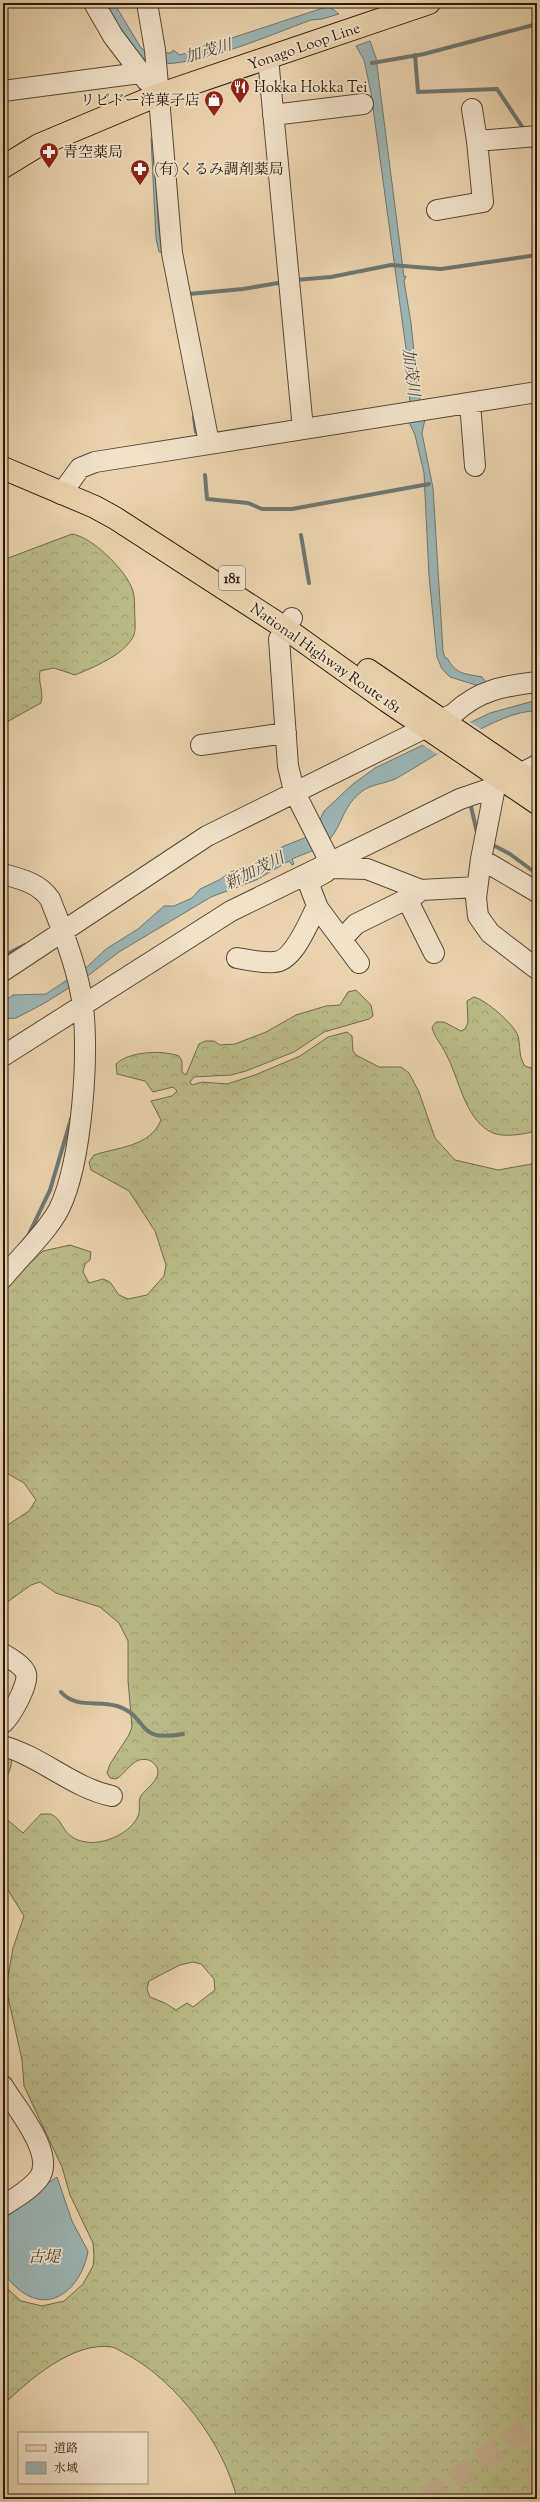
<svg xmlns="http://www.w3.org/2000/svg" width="540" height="2502" font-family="'Sorts Mill Goudy','Noto Serif JP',serif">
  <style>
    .forest { fill: url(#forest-crowns); stroke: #726a4a; fill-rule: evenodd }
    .water { fill: #9cb5b5; stroke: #6e7771 }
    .pier { fill: #ead3ae }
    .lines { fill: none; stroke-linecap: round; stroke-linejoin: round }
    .stream { stroke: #6e7771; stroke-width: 4 }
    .highway-tunnel { stroke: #c3ae8d; stroke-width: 22; stroke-dasharray: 22 11; stroke-linecap: butt }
    .minor-casing { stroke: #594834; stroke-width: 22 }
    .major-casing { stroke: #29190b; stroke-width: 24 }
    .highway-casing { stroke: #29190b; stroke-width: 24 }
    .minor { stroke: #f1e2ca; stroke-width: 20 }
    .major { stroke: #ead3ae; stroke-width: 22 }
    .highway { stroke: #ead3ae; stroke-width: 22 }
    .labels { text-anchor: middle; stroke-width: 3.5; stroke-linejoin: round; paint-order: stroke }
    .shield { fill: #f1e2ca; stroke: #655544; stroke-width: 1 }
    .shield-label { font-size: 14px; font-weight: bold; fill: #29190b }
    .street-label { font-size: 15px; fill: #29190b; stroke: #f1e2ca }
    .poi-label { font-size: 15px; fill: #29190b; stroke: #f1e2ca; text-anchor: start }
    .water-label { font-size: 16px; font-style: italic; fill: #4c483e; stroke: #f1e2ca }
  </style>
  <defs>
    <pattern id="forest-crowns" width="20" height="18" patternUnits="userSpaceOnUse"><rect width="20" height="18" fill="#babb88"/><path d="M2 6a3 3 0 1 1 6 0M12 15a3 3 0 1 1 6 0" fill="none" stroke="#a0a074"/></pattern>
  </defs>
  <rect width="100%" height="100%" fill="#ead3ae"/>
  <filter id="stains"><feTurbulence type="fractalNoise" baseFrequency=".005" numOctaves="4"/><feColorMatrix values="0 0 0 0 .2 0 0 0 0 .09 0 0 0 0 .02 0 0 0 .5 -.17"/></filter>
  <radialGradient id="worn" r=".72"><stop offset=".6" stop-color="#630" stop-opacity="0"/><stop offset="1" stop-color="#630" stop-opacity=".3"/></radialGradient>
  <path class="forest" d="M 72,534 C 92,537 123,568 131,586 C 136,596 134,608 135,619 C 135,626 136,631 133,637 C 124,655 92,668 75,675 L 54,668 L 40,671 C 38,683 44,692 41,703 L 3,724 L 3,560 Z
    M 356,990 L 371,1005 L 373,1016 L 369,1019 L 324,1032 L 294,1052 L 246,1071 L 231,1075 L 194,1077 L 190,1082 L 192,1085 L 202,1082 L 227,1084 L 255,1075 L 300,1056 L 328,1037 L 347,1032 L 352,1036 L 353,1051 L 356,1055 L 379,1067 L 401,1067 L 409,1073 L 419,1092 L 435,1138 L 455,1160 L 498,1170 L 537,1163 L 537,2499 L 237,2499 C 224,2444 177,2382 128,2355 C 123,2353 117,2348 112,2347 C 73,2341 29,2380 3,2405 L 3,2285 L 21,2301 L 42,2306 L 64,2301 L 83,2284 L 93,2266 L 94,2256 L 93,2243 L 70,2195 L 62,2167 L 24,2086 L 22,2060 L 6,1988 L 13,1948 L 24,1916 L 8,1890 L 3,1886 L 3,1816 L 23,1833 L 41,1814 L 50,1814 C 65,1819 60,1838 86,1842 C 104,1845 131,1833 138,1816 C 141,1810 138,1804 140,1798 C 142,1790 171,1775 151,1761 C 148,1759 142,1759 139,1760 C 130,1763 124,1775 116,1779 L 110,1778 L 107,1773 L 110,1764 L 129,1735 L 132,1727 L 128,1680 L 128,1641 L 119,1623 L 100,1607 L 56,1593 L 40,1582 L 31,1585 L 3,1605 L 3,1528 L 29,1511 L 36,1500 L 24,1483 L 3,1471 L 3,1288 L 43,1251 L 70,1245 L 91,1252 L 90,1260 L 85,1264 L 83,1272 L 89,1283 L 103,1279 L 110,1282 L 119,1295 L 128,1299 L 147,1295 L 164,1276 L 166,1265 L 155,1231 L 129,1191 L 91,1170 L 89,1162 L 94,1155 C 118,1147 150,1147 161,1120 L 151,1101 L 172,1096 L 177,1091 L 173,1087 L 153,1092 L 145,1081 L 117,1074 L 116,1064 C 129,1051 163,1050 179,1056 L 182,1061 L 182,1072 L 186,1075 L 199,1044 L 205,1041 L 214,1041 L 220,1045 L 235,1044 L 266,1032 L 296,1015 L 326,1006 L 340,1005 L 348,992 ZM 193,1962 L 201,1964 L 214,1979 L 215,1990 L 193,2007 L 187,2003 L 176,2010 L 165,2003 L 150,1997 L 147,1989 L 149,1981 L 180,1965 Z
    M 474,997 C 486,1000 514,1024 518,1036 C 521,1047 518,1056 525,1066 L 537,1070 L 537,1131 C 524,1134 501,1139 489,1131 C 464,1116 459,1078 446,1054 C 442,1045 434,1037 432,1027 L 436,1022 L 444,1022 L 461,1031 L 465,1029 L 468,1022 L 467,1001 Z
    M 3,1753 L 12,1757 L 11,1766 L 3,1789 Z"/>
  <path class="water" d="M 104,3 L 114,3 L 141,48 L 147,52 L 171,53 L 173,50 L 180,55 L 329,6 L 339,14 L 322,19 L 311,20 C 269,35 182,75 140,61 Z
    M 370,41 L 376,58 L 404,277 L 406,276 L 404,281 L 411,323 L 418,392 L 425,419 L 422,433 L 433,488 L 443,651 L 445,658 L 447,658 C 457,675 463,673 482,677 L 486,682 L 479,686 L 450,677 L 442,669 L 437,657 L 429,576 L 424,473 L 415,435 L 409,422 L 410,378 L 371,93 L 364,60 L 356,46 Z
    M 151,138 L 155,138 C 158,175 155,215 162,252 L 159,252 L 156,238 Z
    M 537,700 L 537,711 C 500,709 429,761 395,779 C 384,784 371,784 361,792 C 343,806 343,823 330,839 C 322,849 303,854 292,859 L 294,864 L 292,865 L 289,861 L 256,880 L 211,897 L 119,952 L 85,978 L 43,1004 L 16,1018 L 3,1019 L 3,1002 L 13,995 L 46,994 L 88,966 L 106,949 L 138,929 L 164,906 L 174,906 L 192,898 L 200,889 L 219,880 L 231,872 L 260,862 L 284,846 L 307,837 L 319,822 L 324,811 L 353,784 L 375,768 L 490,713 Z
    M 57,2177 L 72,2221 L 88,2251 C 84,2279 59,2311 29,2296 C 18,2291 11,2282 3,2273 L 3,2214 Z"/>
  <path class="pier" d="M 470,722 L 484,731 L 437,754 L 422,744 Z"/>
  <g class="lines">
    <path class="stream" d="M 415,55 L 418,92 L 497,89 L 525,131
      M 372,63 L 424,54 L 537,24
      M 532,141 L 537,164
      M 295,280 L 331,277 L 391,265 L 441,269 L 537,255
      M 189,294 L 243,289 L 284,282
      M 194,417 L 196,432
      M 205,475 L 207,499 L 248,503 L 262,509 L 292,509 L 429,484
      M 301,535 L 309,583
      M 470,802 L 478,837
      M 489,843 L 510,854 L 537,874
      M 3,956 L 25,945
      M 27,1238 L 50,1190 L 71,1119
      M 61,1692 C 76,1709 97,1700 117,1706 C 151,1717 133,1743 183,1734"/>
    <path class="highway-tunnel" d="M 426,2499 L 537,2422"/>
    <g class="minor-casing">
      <path id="minor" d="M 94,3 L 113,36 L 147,81
        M 147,3 L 155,50 L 172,253 L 209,443
        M 268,58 L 303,429
        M 3,91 L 140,73
        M 472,109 L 477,141
        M 273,115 L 363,104
        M 437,210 L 483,202 L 477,141 L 537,136
        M 470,403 L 475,466
        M 61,494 L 80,468 L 95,462 L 537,392
        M 292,618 L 279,639 L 288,766 L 294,791 L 333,868 L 367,869 L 421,890 L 477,887
        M 201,745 L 286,733
        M 495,787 L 481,859 L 476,898 L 478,916 L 490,933 L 537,969
        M 481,859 L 537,892
        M 326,872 L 308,882 L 318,908 L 359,963
        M 3,874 C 21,879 39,883 50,899 C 62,929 75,962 81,994 C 91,1044 82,1164 59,1209 C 48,1231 19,1258 3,1278
        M 407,899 L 434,953
        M 342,939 L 356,924 L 415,895 L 421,890
        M 237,958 C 249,960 262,963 274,962 C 294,962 309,921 317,906
        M 3,971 L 207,836 L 453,714 C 479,690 503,686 537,682
        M 3,1056 L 231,911 L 460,799 L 495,787 L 537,765
        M 3,1654 C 10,1658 24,1666 26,1674 C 29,1684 11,1716 3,1723
        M 3,1746 C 42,1757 73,1788 112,1796
        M 3,2086 C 16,2108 56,2154 39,2178 C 30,2190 15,2198 3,2206"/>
    </g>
    <g class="major-casing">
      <path id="major" d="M 3,167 L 39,145 L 158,95 L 429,3"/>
    </g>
    <g class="highway-casing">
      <path id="highway" d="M 3,468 L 95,507 L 115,518 L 285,628 L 387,701 L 537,803
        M 368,670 L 537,785"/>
    </g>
    <use href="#minor" class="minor"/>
    <use href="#major" class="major"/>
    <use href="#highway" class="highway"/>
  </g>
  <defs>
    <g id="restaurant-pin" transform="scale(1)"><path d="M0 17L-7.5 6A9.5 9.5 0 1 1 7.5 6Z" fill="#8f2418" stroke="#f1e2ca"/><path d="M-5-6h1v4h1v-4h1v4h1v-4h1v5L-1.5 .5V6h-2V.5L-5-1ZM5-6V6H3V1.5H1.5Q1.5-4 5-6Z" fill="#fff"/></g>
    <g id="shop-pin" transform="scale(1)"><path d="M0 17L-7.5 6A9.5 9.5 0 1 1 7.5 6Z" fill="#8f2418" stroke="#f1e2ca"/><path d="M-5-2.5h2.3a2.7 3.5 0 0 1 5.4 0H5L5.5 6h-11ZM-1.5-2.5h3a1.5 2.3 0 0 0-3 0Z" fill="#fff"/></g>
    <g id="pharmacy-pin" transform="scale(1)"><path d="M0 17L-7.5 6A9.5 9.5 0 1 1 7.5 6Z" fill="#8f2418" stroke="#f1e2ca"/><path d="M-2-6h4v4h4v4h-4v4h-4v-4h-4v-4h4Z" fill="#fff"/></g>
  </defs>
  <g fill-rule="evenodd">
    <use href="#restaurant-pin" x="240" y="87"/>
    <use href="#shop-pin" x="214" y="100"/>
    <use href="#pharmacy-pin" x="49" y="152"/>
    <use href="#pharmacy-pin" x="140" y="169"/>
  </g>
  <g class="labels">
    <rect class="shield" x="219" y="566" width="26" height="24" rx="3"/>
    <g class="shield-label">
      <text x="232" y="583">181</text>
    </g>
    <g class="street-label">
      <text transform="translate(304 46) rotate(-19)" y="5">Yonago Loop Line</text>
      <text transform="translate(326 658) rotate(35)" y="5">National Highway Route 181</text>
    </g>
    <g class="poi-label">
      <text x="254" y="92">Hokka Hokka Tei</text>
      <text x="200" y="105" text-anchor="end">リビドー洋菓子店</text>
      <text x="63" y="157">青空薬局</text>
      <text x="154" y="174">(有)くるみ調剤薬局</text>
    </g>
    <g class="water-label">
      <text transform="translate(208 50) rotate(-16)" y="6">加茂川</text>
      <text transform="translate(412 372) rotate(83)" y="6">加茂川</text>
      <text transform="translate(254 870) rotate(-26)" y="6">新加茂川</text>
      <text x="44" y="2262">古堤</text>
    </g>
  </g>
  <rect width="540" height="2502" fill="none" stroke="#ead3ae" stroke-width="16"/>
  <rect x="4" y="4" width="532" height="2494" fill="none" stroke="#29190b" stroke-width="2"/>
  <rect x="8" y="8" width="524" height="2486" fill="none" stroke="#29190b"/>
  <rect x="18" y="2432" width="130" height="52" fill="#f1e2ca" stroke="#a1927e"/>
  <rect x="26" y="2445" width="20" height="6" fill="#ead3ae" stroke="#a1927e"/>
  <text x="54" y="2452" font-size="12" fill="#29190b">道路</text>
  <rect x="26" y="2462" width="20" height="12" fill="#9cb5b5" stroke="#a1927e"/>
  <text x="54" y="2472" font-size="12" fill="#29190b">水域</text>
  <rect width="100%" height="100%" filter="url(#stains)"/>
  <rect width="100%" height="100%" fill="url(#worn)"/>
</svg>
